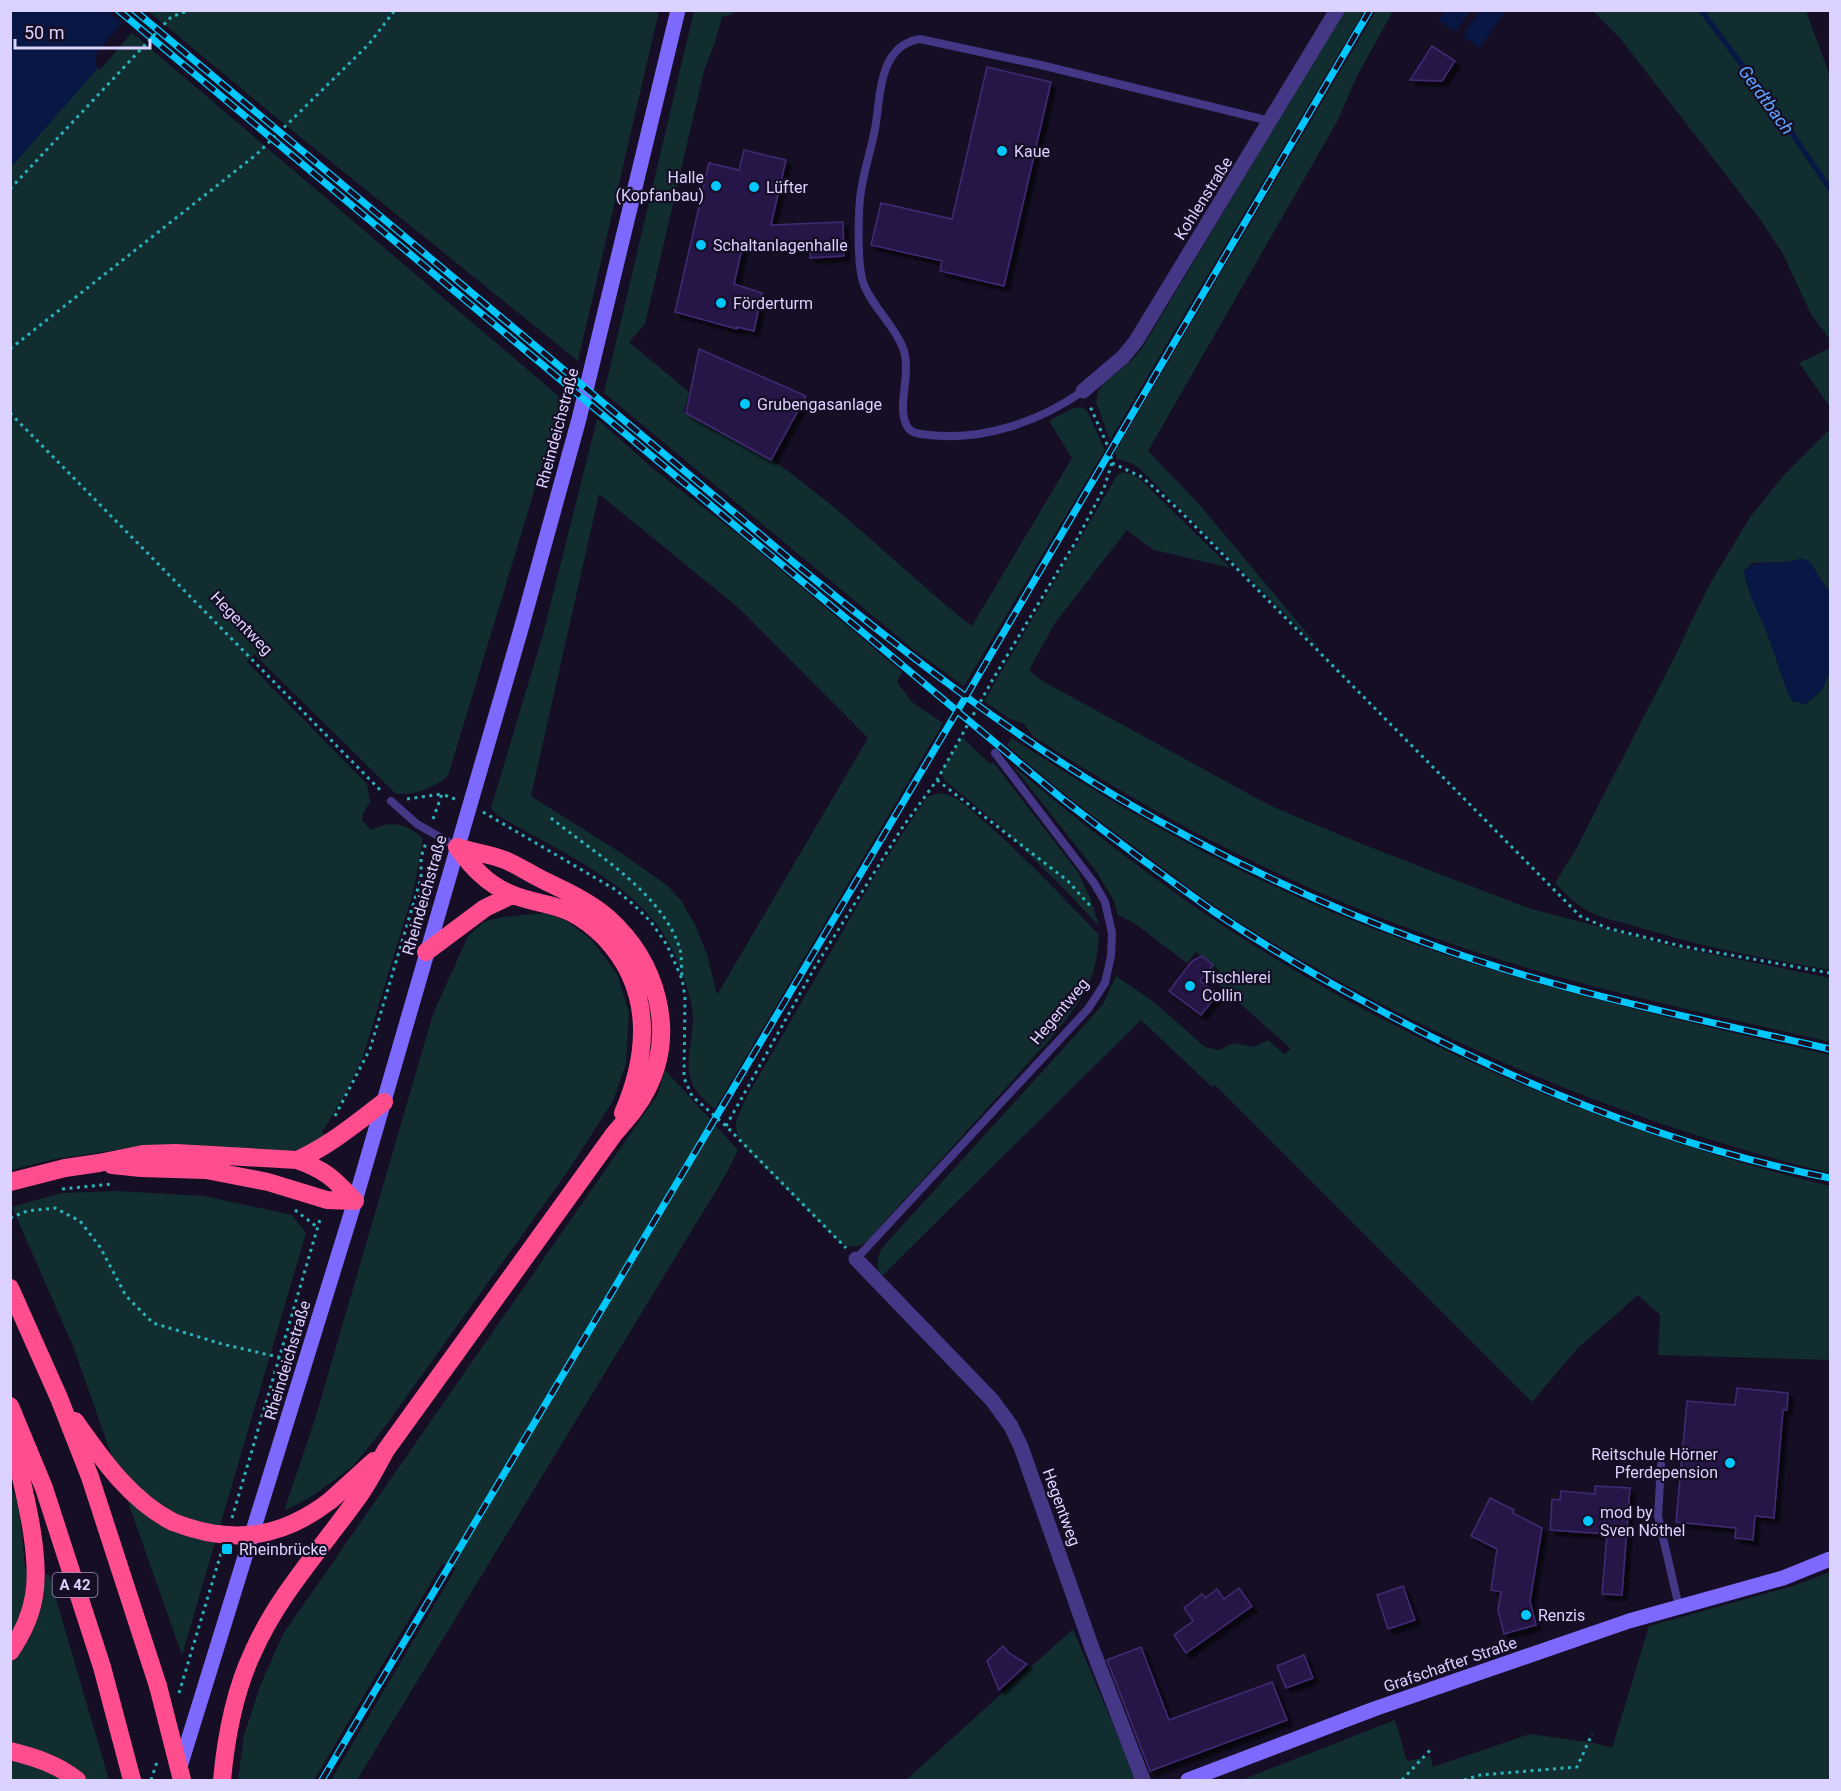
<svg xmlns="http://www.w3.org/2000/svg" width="1841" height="1791" font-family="Roboto,sans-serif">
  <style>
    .green { fill: #112d30; fill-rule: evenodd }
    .water { fill: #081744 }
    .pier { fill: #150e25 }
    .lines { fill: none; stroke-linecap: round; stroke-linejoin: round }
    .stream { stroke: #081744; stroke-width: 5 }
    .building { fill: #281947; stroke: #412a74; stroke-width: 1.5; filter: url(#shadow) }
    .path { stroke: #2bb3bb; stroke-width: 3; stroke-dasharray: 3 4.5; stroke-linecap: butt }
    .service { stroke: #433786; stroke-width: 8 }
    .minor { stroke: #433786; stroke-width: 15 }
    .secondary { stroke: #7e69ff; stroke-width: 15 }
    .motorway { stroke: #ff4d8e; stroke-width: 18 }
    .rail-casing { stroke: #00c7fd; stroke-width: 7 }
    .rail { stroke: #150e25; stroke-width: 4.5; stroke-dasharray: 14; stroke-linecap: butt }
    .motorway-bridge { stroke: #ff4d8e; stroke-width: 18 }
    .poi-dot { fill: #00c7fd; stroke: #150e25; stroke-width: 2 }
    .labels { text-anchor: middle; stroke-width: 4.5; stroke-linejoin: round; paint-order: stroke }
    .shield { fill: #150e25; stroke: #a097be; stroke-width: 1.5 }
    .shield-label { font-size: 15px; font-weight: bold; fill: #dcd2ff }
    .poi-label { font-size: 16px; fill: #dcd2ff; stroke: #150e25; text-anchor: start }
    .street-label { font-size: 16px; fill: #dcd2ff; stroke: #150e25 }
    .water-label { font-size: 18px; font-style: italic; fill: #60a4ff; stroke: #150e25 }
  </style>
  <defs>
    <filter id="shadow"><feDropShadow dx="5" dy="5" stdDeviation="1.5" flood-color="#0009"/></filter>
  </defs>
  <rect width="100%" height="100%" fill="#150e25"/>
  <path class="green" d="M 148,11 L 659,11 L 578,361 L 278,119 Z
    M 694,11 L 734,11 L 733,14 L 722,17 L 715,42 L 704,71 L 645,324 L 629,342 L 689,392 L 684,412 C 713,428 745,442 772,460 C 844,509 904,573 972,626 L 1072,458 L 1049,421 L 1071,409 L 1082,407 L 1087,411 L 1105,450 L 964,686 L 914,650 L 604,393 Z
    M 1344,11 L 1364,11 L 1110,440 L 1096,402 L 1098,391 L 1104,383 L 1133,359 L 1142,348 Z
    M 1376,11 L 1393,11 L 1357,76 L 1338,120 L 1148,451 L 1199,504 L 1321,650 L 1140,469 L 1133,464 L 1117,459 L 1115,452 Z
    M 1593,11 L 1806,11 L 1830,76 L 1830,340 L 1811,314 L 1783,254 L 1760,219 L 1620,38 Z
    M 130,31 L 562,399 L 448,776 C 432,789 416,795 396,794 L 254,654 L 247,662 L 367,784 L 370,802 L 363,813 L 362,820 L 371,830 C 391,820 407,823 423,839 L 414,889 L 363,1057 L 342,1100 L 322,1132 L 326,1137 L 308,1147 L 289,1151 L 130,1148 L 55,1159 L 11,1170 L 11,167 Z
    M 1830,348 L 1830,407 L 1799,363 Z
    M 597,419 L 657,472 L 743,538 L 902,672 L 897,682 L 912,702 L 943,723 L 715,1109 C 675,1079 692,1058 693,1018 C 693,996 675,951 663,933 C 628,880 551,847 497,815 L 491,808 L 543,634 ZM 599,494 L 741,610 L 868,738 L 717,995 L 707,954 L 695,925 L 682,902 L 668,886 L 621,853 L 531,796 Z
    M 1830,429 L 1830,593 L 1809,561 L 1753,563 L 1744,571 C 1748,596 1761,615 1769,638 C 1777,659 1782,681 1792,701 L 1806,704 L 1821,691 L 1830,671 L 1830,970 C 1765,959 1701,947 1638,927 C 1622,922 1601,919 1586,910 C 1574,903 1565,893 1555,883 L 1575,851 L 1675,656 L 1707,589 L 1750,517 L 1784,475 Z
    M 1125,472 L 1139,478 L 1231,568 L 1154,550 L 1127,530 L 1055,623 L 1029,670 L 1039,679 L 1269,805 L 1362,844 L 1528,908 L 1672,946 L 1830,978 L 1830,1042 C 1714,1015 1596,991 1482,954 C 1323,903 1174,828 1034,737 L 1024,724 L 1008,718 L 984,701 L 1118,474 Z
    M 962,737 L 990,764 L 993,762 L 1078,872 L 1091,900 L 1099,926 L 1064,889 L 999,825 L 944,780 L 942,770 Z
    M 1012,738 C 1136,820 1267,891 1406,941 C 1544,991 1687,1022 1830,1055 L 1830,1173 C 1618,1121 1416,1035 1231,917 C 1201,897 1172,875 1143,853 C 1096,819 1050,784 1007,745 Z
    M 1012,765 C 1084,826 1160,885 1239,936 C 1420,1052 1622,1136 1830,1186 L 1830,1360 L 1658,1355 L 1660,1315 L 1638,1295 L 1578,1348 L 1532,1402 L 1215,1085 L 1212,1087 L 1141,1020 L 881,1277 C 877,1266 876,1259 882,1248 L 1090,1019 L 1103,1004 L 1116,976 L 1154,1002 L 1205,1047 L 1219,1050 L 1233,1043 L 1254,1047 L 1268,1040 L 1284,1054 L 1291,1049 L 1206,973 L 1212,964 L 1196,952 L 1187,963 L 1134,923 L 1118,915 L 1114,901 L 1096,871 Z
    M 941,793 C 960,797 973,812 987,824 C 1027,859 1063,897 1099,935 C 1097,982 1079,1004 1051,1038 L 866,1242 C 858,1248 851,1247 841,1244 L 748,1151 L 738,1137 L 736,1128 L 736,1121 L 746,1098 L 877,872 L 925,800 L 929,796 Z
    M 545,913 L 565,920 L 591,939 L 617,974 L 629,1012 L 626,1064 L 613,1101 L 570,1168 L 384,1428 L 353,1466 L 314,1495 L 284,1511 L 315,1419 L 433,1014 L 468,936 L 484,922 L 502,917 Z
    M 665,1070 L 738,1150 L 728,1171 L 357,1780 L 331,1780 L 456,1568 L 442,1564 L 314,1780 L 238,1780 L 244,1735 L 260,1686 L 283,1634 L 658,1094 Z
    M 118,1191 L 204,1196 L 292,1215 L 306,1233 L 182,1655 L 73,1346 L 12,1207 L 61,1193 Z
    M 10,1484 L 19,1506 L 25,1568 L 49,1575 L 109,1780 L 11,1780 Z
    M 1830,1572 L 1830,1780 L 1241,1780 L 1395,1720 L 1407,1761 L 1430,1756 L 1433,1767 L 1530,1734 L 1594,1743 L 1612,1748 L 1649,1626 L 1793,1586 Z
    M 1073,1629 L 1136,1780 L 906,1780 Z"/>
  <path class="water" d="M 1481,10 L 1505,11 L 1480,48 L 1463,36 Z
    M 11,11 L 148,11 L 11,167 Z
    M 1445,11 L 1445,10 L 1470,11 L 1455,32 L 1438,20 Z
    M 1801,558 L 1809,561 L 1830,593 L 1830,671 L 1821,691 L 1805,704 L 1792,701 C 1782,681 1777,659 1769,638 C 1760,615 1748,596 1744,571 C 1761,556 1780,567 1801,558 Z"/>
  <path class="pier" d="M 151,10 L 101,69 L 98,69 L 95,64 L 97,52 L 122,23 L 107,11 Z"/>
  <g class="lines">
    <path class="stream" d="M 1701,10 L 1785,123 L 1830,189"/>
  </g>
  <path class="building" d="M 1432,46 L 1455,61 L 1442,81 L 1410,80 Z
    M 987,67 L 1051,82 L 1004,286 L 940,271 L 942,261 L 871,245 L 881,203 L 952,219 Z
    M 744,150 L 786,160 L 771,225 L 843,222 L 844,256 L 810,258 L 810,248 L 782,249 L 782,243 L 743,244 L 734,284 L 762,293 L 754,331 L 737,327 L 737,329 L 675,312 L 709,163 L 739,170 Z
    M 699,349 L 806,396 L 771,460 L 686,413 Z
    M 1202,956 L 1213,965 L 1200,981 L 1218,994 L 1201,1015 L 1169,991 L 1192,961 Z
    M 1737,1388 L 1788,1393 L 1787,1410 L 1783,1410 L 1774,1518 L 1755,1516 L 1753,1540 L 1735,1538 L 1736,1528 L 1676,1522 L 1687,1401 L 1735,1405 Z
    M 1595,1486 L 1630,1488 L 1622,1595 L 1602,1594 L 1607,1534 L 1550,1530 L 1552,1499 L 1560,1500 L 1561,1491 L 1595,1494 Z
    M 1490,1498 L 1514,1510 L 1513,1513 L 1542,1528 L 1530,1601 L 1536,1625 L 1504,1634 L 1498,1610 L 1501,1592 L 1491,1590 L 1497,1549 L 1471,1536 Z
    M 1403,1586 L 1415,1620 L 1388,1629 L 1377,1595 Z
    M 1239,1588 L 1252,1606 L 1186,1653 L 1174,1635 L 1193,1621 L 1184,1608 L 1202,1594 L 1205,1598 L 1217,1589 L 1224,1599 Z
    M 1003,1646 L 1009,1653 L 1027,1664 L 999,1690 L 987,1661 Z
    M 1141,1647 L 1169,1720 L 1272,1682 L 1287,1720 L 1150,1771 L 1107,1660 Z
    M 1304,1655 L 1313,1678 L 1286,1688 L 1277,1666 Z"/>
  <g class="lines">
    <path class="path" d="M 10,189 L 171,17 L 190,10
      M 10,349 L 257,154 L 369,44 L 395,10
      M 10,413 L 383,793
      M 1112,463 L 1142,477 L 1178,509 L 1580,916 L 1607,928 L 1681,946 L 1830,973
      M 937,780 L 1068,881 L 1092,908
      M 407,799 L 442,794
      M 483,812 L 616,890 L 634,905 L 651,922 L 667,945 L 682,979 L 685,997 L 684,1078 L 692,1096 L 726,1126 L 846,1248
      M 551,818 C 595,854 662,892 680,949 C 682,957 681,968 682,977
      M 433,819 L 442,794 L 455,799
      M 335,1116 L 370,1049 L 421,878 L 421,857 L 426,843
      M 726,1126 L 815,967 L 902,828 L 937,780 L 993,679 L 1076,541 L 1104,488 L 1112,463 L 1110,451 L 1089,404
      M 62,1189 L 112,1184
      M 295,1210 L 317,1227
      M 10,1218 L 27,1211 L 55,1208 L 80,1221 L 100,1247 L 126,1296 L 153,1323 L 222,1344 L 291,1360
      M 232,1518 L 321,1216
      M 179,1693 L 222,1550
      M 151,1780 L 158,1759
      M 1402,1780 L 1432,1748
      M 1464,1780 L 1480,1775 L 1577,1767 L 1592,1734"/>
    <path class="service" d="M 1083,391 C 1039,422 983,441 929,435 C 919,434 910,434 906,424 C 897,404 912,372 903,348 C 894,324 871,306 863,282 C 857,264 858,210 861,191 C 864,170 871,150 875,129 C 879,107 879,77 891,58 C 898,47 907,41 920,39 L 1041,65 L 1270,121
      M 391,801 L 417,824 L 457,847
      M 856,1259 L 1088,1009 L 1105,983 L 1111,956 L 1112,933 L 1105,902 L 1094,883 L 995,753
      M 1661,1465 L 1658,1516 L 1679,1607"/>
    <path class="minor" d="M 1083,391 L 1123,357 L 1136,341 L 1337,10
      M 856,1259 L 992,1400 L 1011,1426 L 1021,1447 L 1092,1648 L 1143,1780"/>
    <path class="secondary" d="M 179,1770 L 355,1201 L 521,629 L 579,419 L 678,10
      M 1188,1780 L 1374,1709 L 1629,1621 L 1783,1578 L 1830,1559"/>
    <path class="motorway" d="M 457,847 C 472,867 487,884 511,894 C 531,903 553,903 572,913 C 584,919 595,928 605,938 C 653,989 649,1053 623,1113
      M 426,952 L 485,908 L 512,895
      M 297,1160 C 329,1146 356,1123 384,1102
      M 112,1165 L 141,1168 L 206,1170 L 268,1182 L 327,1200 L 355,1201
      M 10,1182 L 65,1168 L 99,1163 L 143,1154 L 176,1153 L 297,1160 C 326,1170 335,1180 355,1201
      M 10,1288 L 59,1398 L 90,1477 L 158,1686
      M 10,1406 L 44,1488 L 102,1667 L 132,1780
      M 75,1421 C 102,1459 130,1500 173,1522
      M 10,1430 C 20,1476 42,1551 34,1596 C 31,1615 21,1636 10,1652
      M 331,1500 L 374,1461
      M 10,1751 C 34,1757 57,1764 77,1780
      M 222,1780 C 226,1737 234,1692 253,1652 C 279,1593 324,1546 361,1493 C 370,1480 378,1464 386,1450 L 614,1134 C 626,1120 638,1107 646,1091 C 678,1031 656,961 608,918 C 589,901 563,890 541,879 C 529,873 517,865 505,860 C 490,854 472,852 457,847"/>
    <g class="rail-casing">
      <path id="rail" d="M 118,10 L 1060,797 C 1110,836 1161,874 1213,911 C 1262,944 1313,974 1365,1002 C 1511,1082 1667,1146 1830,1178
        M 134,10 L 798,566 C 900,649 1004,730 1117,797 C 1217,856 1323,906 1432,945 C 1561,992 1697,1019 1830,1049
        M 322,1780 L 971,688 L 1370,10"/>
    </g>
    <use href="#rail" class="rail"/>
    <path class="motorway-bridge" d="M 173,1522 C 231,1545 281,1539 331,1500
      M 158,1686 L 182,1780"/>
  </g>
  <g class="poi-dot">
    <circle cx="1002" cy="151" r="6"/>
    <circle cx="716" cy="186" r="6"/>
    <circle cx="754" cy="187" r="6"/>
    <circle cx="701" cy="245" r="6"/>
    <circle cx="721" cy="303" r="6"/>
    <circle cx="745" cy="404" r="6"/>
    <circle cx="1190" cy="986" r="6"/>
    <circle cx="1730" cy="1463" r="6"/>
    <circle cx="1588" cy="1521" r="6"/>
    <rect x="221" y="1543" width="12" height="12" rx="3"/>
    <circle cx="1526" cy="1615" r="6"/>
  </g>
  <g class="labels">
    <rect class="shield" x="52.5" y="1573" width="45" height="24" rx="4.5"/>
    <g class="shield-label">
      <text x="75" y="1590">A 42</text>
    </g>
    <g class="poi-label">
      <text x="1014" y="157">Kaue</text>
      <text x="704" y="183" text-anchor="end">Halle<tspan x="704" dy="18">(Kopfanbau)</tspan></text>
      <text x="766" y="193">Lüfter</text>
      <text x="713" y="251">Schaltanlagenhalle</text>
      <text x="733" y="309">Förderturm</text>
      <text x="757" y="410">Grubengasanlage</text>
      <text x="1202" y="983">Tischlerei<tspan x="1202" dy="18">Collin</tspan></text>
      <text x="1718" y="1460" text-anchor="end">Reitschule Hörner<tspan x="1718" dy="18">Pferdepension</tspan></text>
      <text x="1600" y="1518">mod by<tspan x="1600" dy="18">Sven Nöthel</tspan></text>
      <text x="239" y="1555">Rheinbrücke</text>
      <text x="1538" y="1621">Renzis</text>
    </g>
    <g class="street-label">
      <text transform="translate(1203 198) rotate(-58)" y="6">Kohlenstraße</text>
      <text transform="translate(557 428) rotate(-75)" y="6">Rheindeichstraße</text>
      <text transform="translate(242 623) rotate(46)" y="6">Hegentweg</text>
      <text transform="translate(424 895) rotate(-74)" y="6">Rheindeichstraße</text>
      <text transform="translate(1059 1011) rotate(-50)" y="6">Hegentweg</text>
      <text transform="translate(287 1360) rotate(-73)" y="6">Rheindeichstraße</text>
      <text transform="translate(1062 1507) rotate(70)" y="6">Hegentweg</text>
      <text transform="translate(1450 1664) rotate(-19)" y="6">Grafschafter Straße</text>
    </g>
    <g class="water-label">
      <text transform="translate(1766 100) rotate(54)" y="6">Gerdtbach</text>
    </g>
  </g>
  <rect width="1841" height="1791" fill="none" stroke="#dcd2ff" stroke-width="24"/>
  <path d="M15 39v9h135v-9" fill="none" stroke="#dcd2ff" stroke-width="3"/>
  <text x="24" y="39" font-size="18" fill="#dcd2ff" stroke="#150e25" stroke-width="4.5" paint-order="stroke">50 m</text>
</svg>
